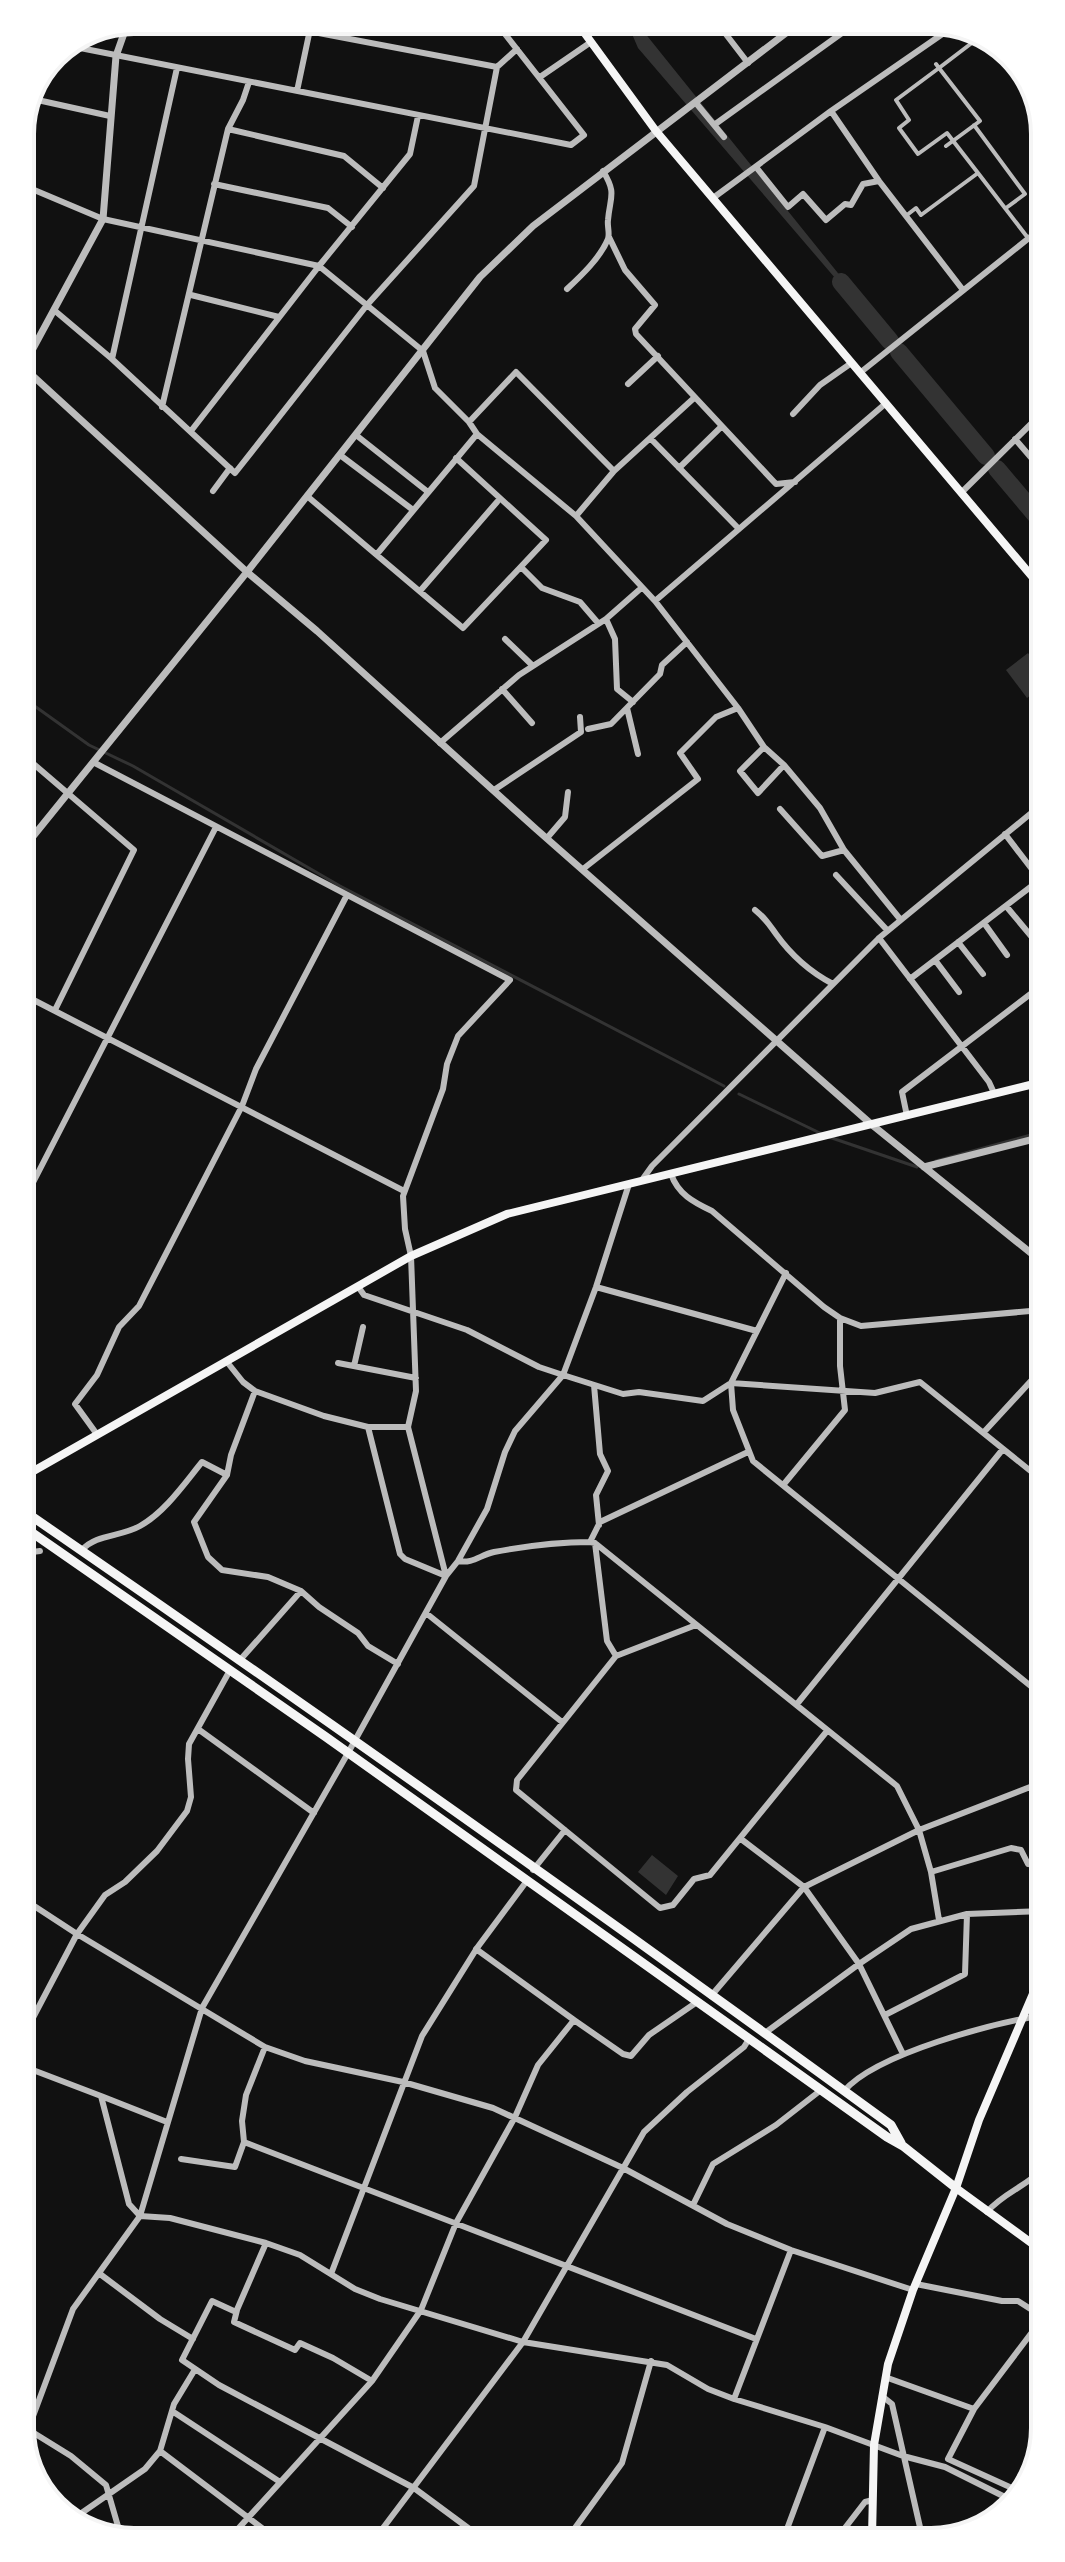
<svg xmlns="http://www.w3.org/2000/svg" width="1065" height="2562" font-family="'Nunito Sans',sans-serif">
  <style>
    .water { fill: #333 }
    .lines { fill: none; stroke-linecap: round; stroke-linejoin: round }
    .stream { stroke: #333; stroke-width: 3 }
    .river { stroke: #333; stroke-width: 18 }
    .pedestrian { stroke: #bcbcbc; stroke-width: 4 }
    .minor { stroke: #bcbcbc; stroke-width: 6 }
    .tertiary { stroke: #bcbcbc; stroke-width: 7 }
    .secondary { stroke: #f5f5f5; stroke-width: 8 }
    .primary { stroke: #f5f5f5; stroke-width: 9 }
    .rim { fill: none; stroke: #f5f5f5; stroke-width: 4 }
  </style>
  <rect width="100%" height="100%" fill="#111"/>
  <path class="water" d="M 626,20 L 640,20 L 644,32 L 858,298 L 853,299 L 638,48 Z
    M 1028,653 L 1041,670 L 1041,687 L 1027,698 L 1006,670 Z
    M 652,1855 L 678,1876 L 666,1895 L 638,1872 Z"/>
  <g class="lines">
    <path class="stream" d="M 22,697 L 89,745 L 133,766 L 340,886 L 724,1086
      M 739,1094 L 822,1134
      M 829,1137 L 917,1167
      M 936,1161 L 1042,1132"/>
    <path class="river" d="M 841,282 L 890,341
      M 899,352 L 986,456
      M 997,469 L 1040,520"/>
    <path class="pedestrian" d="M 936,64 L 939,68 L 896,100 L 909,120 L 899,128 L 918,154 L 947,133 L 978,173
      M 974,125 L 1025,194 L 1006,208
      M 946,146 L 980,121 L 939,68 L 977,39 L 973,33
      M 907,215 L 916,208 L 921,215 L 978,173 L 1028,238"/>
    <path class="minor" d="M 250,20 L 497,67
      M 715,20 L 748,63
      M 777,20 L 787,33
      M 587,36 L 594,31 L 598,20
      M 70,46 L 571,145 L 584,135 L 494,20
      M 540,77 L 591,42
      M 297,91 L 312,20
      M 33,99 L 110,116
      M 696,103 L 724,137
      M 831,111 L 879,181 L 963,290
      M 714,125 L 860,20
      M 228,129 L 344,156 L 383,188
      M 756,167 L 788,207 L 803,194 L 826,220 L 845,204 L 851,205 L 863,184 L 879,181
      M 20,184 L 103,219 L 319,266 L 423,351 L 435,388 L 469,422 L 477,434 L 576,516 L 655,601 L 738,708 L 764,747 L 784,765 L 820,808 L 844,850 L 900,919
      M 214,184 L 328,208 L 352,227
      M 713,198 L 831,111 L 954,26
      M 609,237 L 625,270 L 655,305 L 635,329 L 636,334 L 776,484 L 795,482
      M 567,289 C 582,275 600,258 608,239 C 610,233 607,226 608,220 C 610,196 617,194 603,171
      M 191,295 L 279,317
      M 54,310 L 112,359 L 235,473 L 367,305 L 474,186 L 497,67 L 517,49
      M 1040,349 L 1036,352 L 1040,357
      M 112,359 L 177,68
      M 861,372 L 1039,230
      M 628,384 L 658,356
      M 162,407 L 228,129 L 243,100 L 249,82
      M 793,414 L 820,385 L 850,364
      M 469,422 L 516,372 L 614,471
      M 191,431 L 319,266 L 410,154 L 418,116
      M 356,435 L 428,492
      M 651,439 L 739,529
      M 1015,439 L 1040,468
      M 340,455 L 413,510
      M 679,468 L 721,427
      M 213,491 L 230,468
      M 962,492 L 1040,415
      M 307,496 L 463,628 L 546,540 L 456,458
      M 576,516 L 614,471 L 694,398
      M 377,554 L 477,434
      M 521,567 L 542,588 L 580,602 L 598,623
      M 420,591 L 497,502
      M 655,601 L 885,404
      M 606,619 L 615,639 L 617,689 L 633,702
      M 505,639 L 533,666
      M 502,689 L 532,723
      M 627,708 L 638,754
      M 588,729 L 611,724 L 660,674 L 662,665 L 687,642
      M 440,743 L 519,675 L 606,619 L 639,590
      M 764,747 L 740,771 L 758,793 L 784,765
      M 22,754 L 134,850 L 55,1010
      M 93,762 L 510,980 L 458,1036 L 447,1064 L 443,1089 L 403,1196 L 405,1229 L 411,1256 L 416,1391 L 408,1427 L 446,1576
      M 494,790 L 581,732 L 580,717
      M 780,809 L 822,856 L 844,850
      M 1005,834 L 1041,881
      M 547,838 L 565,817 L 568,792
      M 583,869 L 698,779 L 680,753 L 716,717 L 738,708
      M 836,875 L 887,930
      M 1006,906 L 1031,936
      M 755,910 C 766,919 768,923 776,934 C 791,955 810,972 833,984
      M 984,923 L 1007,955
      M 879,938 L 989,1082 L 994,1093
      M 958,942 L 983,974
      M 935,960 L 959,992
      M 910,979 L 1041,879
      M 22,994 L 404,1191
      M 907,1116 L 902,1092 L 1041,986
      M 671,1174 C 678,1194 693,1202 712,1211 L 824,1307 L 840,1318 L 861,1326 L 1042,1310
      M 642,1180 L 652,1166 L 879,938 L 1041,805
      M 23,1202 L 216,827
      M 596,1287 L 757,1331
      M 359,1288 L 364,1295 L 467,1330 L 539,1367 L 563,1375 L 623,1394 L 639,1392 L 703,1401 L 731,1383 L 786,1273
      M 227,1362 L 243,1382 L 255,1391 L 324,1416 L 368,1427 L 408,1427
      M 338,1363 L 416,1378
      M 354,1366 L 363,1327
      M 731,1383 L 733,1410 L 753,1461 L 1043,1696
      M 731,1383 L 875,1393 L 920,1382 L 1043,1481
      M 594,1385 L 600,1454 L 608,1471 L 596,1495 L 599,1525
      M 255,1391 L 231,1455 L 227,1475 L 194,1522 L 208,1557 L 222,1570 L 268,1577 L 301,1591 L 319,1607 L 358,1633 L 368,1646 L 398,1664
      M 368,1427 L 400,1554 L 405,1559 L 446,1576
      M 984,1432 L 1041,1370 L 1039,1311
      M 96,1433 L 75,1404 L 97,1375 L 119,1327 L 139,1306 L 242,1106 L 256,1069 L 347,895
      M 748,1452 L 600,1522 L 590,1542 L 595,1543 L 897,1786 L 919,1830 L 931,1872 L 939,1920
      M 784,1484 L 845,1410 L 840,1366 L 840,1318
      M 595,1543 L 607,1641 L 616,1656
      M 82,1550 C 96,1534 121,1537 140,1526 C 165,1512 184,1484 202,1462 L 227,1475
      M 24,1553 L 40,1551
      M 458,1561 C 473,1564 480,1555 494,1552 C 526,1546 557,1542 590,1542
      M 426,1613 L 562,1722
      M 696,1625 L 616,1656 L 517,1780 L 516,1790 L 660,1908 L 673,1905 L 694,1879 L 710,1875 L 827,1731
      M 240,1660 L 301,1591
      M 797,1704 L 1003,1449
      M 198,1729 L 314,1813
      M 1032,1787 L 1043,1817
      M 741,1839 L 804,1887 L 859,1964 L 903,2054
      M 533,1870 L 565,1830
      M 931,1872 L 1011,1848 L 1021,1850 L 1028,1864 L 1044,1866
      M 25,1900 L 77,1934 L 265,2047 L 305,2061 L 403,2082 L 493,2108 L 623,2168 L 727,2224 L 791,2250 L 913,2290
      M 476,1949 L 574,2020
      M 711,1996 L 804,1887 L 919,1830 L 1043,1782
      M 885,2015 L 965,1974 L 967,1914
      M 25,2033 L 77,1934 L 105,1895 L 125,1882 L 157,1851 L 187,1811 L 191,1797 L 188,1759 L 189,1744 L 229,1672
      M 765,2033 L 859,1964 L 911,1929 L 967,1914 L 1044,1911
      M 25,2067 L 101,2096 L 129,2204 L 140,2216 L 170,2218 L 266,2243 L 300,2255 L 355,2289 L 380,2299 L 523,2342 L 667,2365 L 708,2389 L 734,2399 L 825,2427 L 903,2456 L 945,2467 L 1015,2502
      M 844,2091 C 877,2053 994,2023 1044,2015
      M 101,2096 L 167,2122
      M 244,2142 L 756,2339
      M 181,2159 L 235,2167 L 244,2142 L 242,2121 L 246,2095 L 265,2047
      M 693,2205 L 713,2164 L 776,2125 L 821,2090
      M 987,2212 C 1003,2193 1027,2186 1044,2168
      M 266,2243 L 236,2312 L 212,2301 L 182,2360 L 219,2385 L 414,2488 L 483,2539
      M 100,2274 L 160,2319 L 193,2339
      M 331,2274 L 422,2036 L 477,1948 L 526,1882
      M 916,2284 L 1002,2301 L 1018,2301 L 1043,2317
      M 237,2310 L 234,2322 L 295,2350 L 300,2343 L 333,2358 L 372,2381
      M 885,2377 L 974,2409
      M 882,2396 L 892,2404 L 922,2536
      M 734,2399 L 791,2250
      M 172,2411 L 280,2482
      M 29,2430 L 71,2456 L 106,2485 L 122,2540
      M 26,2435 L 73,2309 L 140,2216 L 202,2008 L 348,1753 L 446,1576 L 458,1561 L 487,1509 L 505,1452 L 515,1431 L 563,1375 L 596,1287 L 629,1184
      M 160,2451 L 279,2541
      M 1023,2493 L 948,2459 L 974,2409 L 1045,2315
      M 70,2521 L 145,2469 L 160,2451 L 174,2404 L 194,2371
      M 784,2537 L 825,2427
      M 838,2537 L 865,2502 L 873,2500
      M 567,2539 L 622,2463 L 651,2361
      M 374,2540 L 523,2342 L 644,2132 L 687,2092 L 744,2047 L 749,2039
      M 227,2541 L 372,2381 L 421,2310 L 456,2223 L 515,2117 L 538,2065 L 574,2020 L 623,2054 L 631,2056 L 649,2035 L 697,2002"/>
    <path class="tertiary" d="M 21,365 L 247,572 L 317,631 L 536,829 L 871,1124 L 1042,1262
      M 23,367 L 103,219 L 116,56 L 128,22
      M 22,850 L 247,572 L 480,277 L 533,226 L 803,20
      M 924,1167 L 1042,1137"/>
    <path class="secondary" d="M 575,20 L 656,131 L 1040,586
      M 23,1477 L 411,1256 L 507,1214 L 1042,1082
      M 956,2188 L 1045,2253
      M 872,2537 L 874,2445 L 888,2364 L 913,2290 L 956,2188 L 979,2120 L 1044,1968"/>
    <path class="primary" d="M 24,1511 C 315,1711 605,1916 891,2125 L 901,2143
      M 24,1527 L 326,1737 L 887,2137 L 903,2146 L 956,2188"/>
  </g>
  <path d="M0 0H1065V2562H0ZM134 34H931A100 100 0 0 1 1031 134V2428A100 100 0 0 1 931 2528H134A100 100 0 0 1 34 2428V134A100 100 0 0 1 134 34Z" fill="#fff" fill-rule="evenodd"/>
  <path class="rim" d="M134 34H931A100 100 0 0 1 1031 134V2428A100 100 0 0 1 931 2528H134A100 100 0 0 1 34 2428V134A100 100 0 0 1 134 34Z"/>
</svg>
